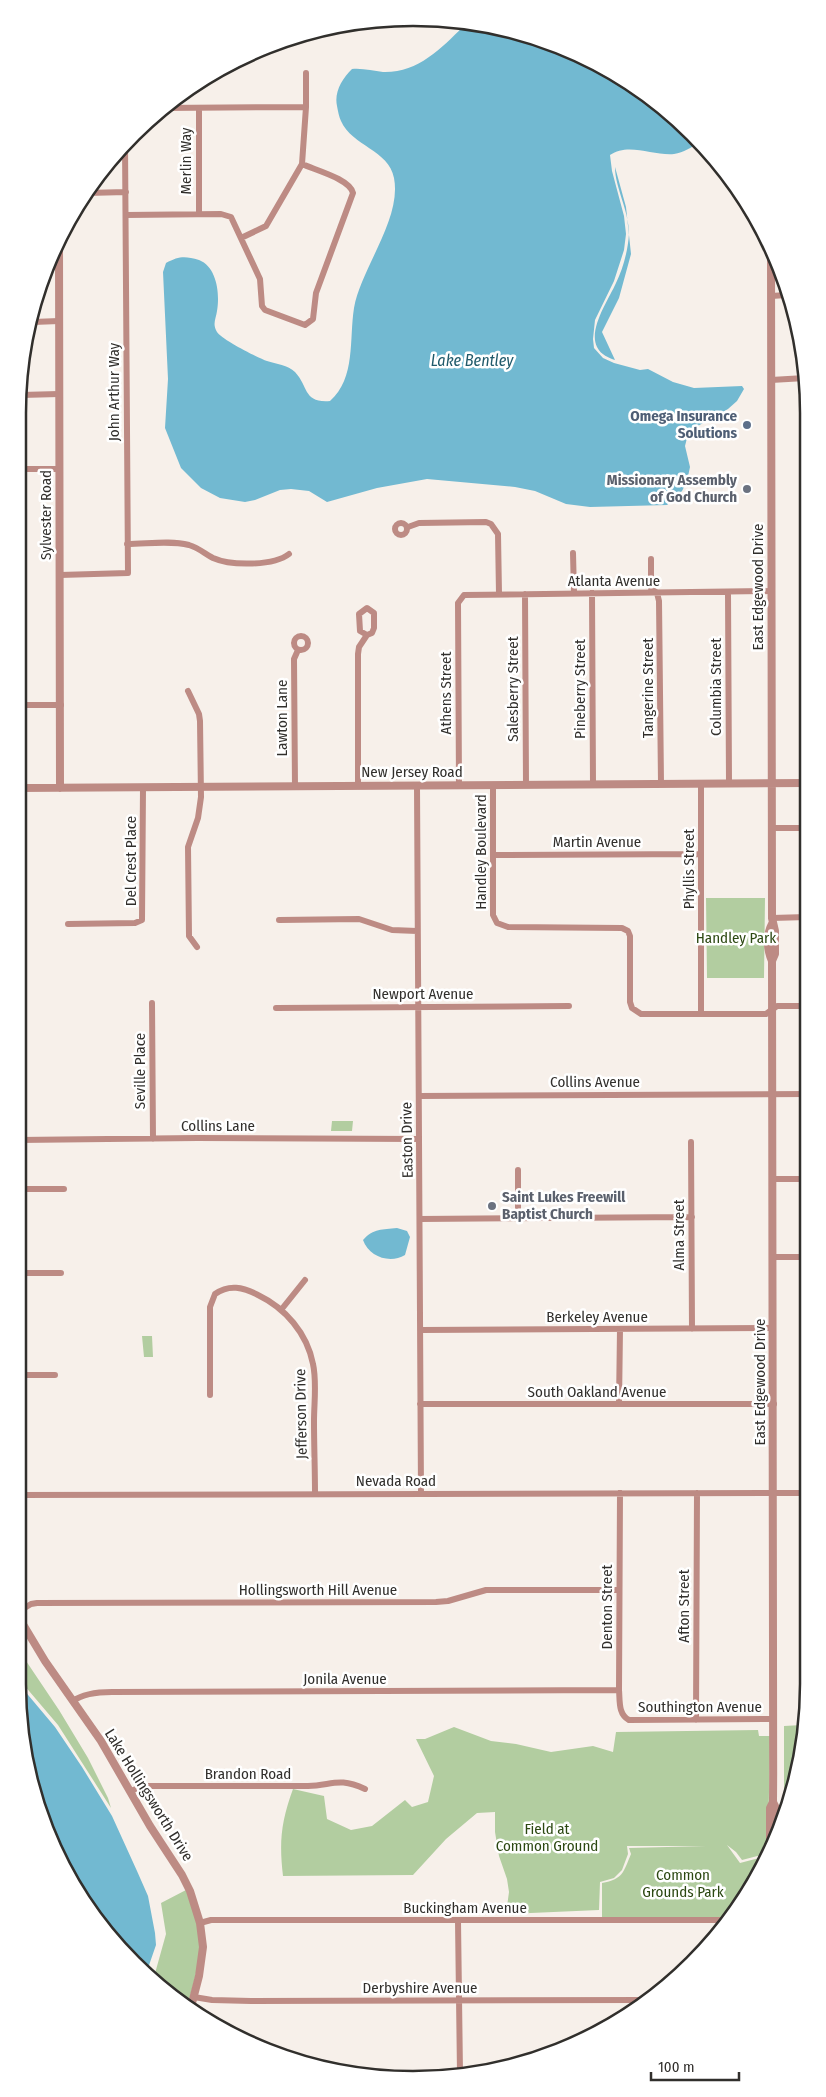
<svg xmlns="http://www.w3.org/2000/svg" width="826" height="2097" font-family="'Fira Sans Condensed',sans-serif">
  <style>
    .green { fill: #b2cda0 }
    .water { fill: #72b9d1 }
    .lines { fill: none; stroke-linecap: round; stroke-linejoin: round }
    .minor { stroke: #bd8b84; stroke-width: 6 }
    .tertiary { stroke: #bd8b84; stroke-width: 8 }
    .service-dot { fill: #5c6f8a; stroke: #fff; stroke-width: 2 }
    .worship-dot { fill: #6b7280; stroke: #fff; stroke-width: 2 }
    .labels { text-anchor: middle; stroke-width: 5; stroke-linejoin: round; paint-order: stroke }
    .street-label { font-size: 15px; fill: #312f2c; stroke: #fff }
    .service-label { font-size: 15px; font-weight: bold; fill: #4e5e75; stroke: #fff; text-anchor: end }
    .worship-label { font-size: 15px; font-weight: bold; fill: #5b616d; stroke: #fff; text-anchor: end }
    .park-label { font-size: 15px; fill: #2c4812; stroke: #fff }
    .water-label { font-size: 16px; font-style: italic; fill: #205a6b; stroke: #fff }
    .rim { fill: none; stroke: #312f2c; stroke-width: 2.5 }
  </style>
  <rect width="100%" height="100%" fill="#f7f0ea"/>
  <path class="green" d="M 706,898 L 765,898 L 764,978 L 707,978 Z
    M 332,1121 L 353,1121 L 352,1131 L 331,1131 Z
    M 142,1336 L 152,1336 L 153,1357 L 144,1357 Z
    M 18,1649 L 59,1710 L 88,1758 L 108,1798 L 111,1808 L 58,1725 L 18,1678 Z
    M 802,1725 L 788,1811 L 784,1817 L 784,1726 Z
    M 454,1727 L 491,1741 L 516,1744 L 551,1752 L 593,1746 L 613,1752 L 616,1732 L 758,1730 L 759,1736 L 770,1736 L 768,1847 L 765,1854 L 742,1860 L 736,1852 L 727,1845 L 740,1863 L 763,1857 L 729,1920 L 602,1920 L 602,1883 C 623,1879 623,1873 631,1854 L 629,1848 L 706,1846 L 627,1846 L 628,1854 L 622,1870 L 614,1878 L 600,1882 L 599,1910 L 506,1914 L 509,1892 L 507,1879 L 499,1856 L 495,1832 L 495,1812 L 477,1813 L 446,1839 L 413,1875 L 283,1876 C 279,1842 281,1822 293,1789 L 324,1796 L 327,1819 L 351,1830 L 372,1826 L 405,1800 L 412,1807 L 428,1802 L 434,1776 L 416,1739 L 425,1739 Z
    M 186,1890 C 190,1901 194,1912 197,1924 C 204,1950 195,1978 188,2004 L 154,1977 L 166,1934 L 161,1903 Z"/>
  <path class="water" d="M 463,27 L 489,27 L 540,38 L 633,84 L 699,142 C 691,148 684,152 674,154 C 654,156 628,142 610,155 L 612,171 L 624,216 L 626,234 L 624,250 L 614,281 L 595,320 L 593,339 L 594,348 L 603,358 L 614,363 L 640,370 L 648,369 L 673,382 L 694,388 L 742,386 L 744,389 L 737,401 L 728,409 L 696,427 L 688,434 L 685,446 L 690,467 L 687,481 L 682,491 L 667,505 L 590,507 L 566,504 L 535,491 L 515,487 L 427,479 L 377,488 L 327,502 L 309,491 L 291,489 L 280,490 L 255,500 L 245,502 L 220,498 L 201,488 L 181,468 L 165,428 L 168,379 L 163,272 L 166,263 C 179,256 185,256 199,260 C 217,267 220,294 217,311 C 216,319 212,324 217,332 C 221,339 258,358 267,361 C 276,364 288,365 295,372 C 309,387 303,403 330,401 C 356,378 349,339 354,308 C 361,268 402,219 394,178 C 389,150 352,146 341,121 C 339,117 338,111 337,106 C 334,92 342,79 352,69 C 363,68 373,71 383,72 C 418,73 440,49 463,27 Z
    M 615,167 L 626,207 L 631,254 L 619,298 L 602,332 L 615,360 C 609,358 601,355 597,347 C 588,329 609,299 616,283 C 623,269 628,250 629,234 C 629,210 615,188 615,167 Z
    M 397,1228 L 407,1231 L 410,1237 L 405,1255 C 390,1264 369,1257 363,1240 C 374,1228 382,1230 397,1228 Z
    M 18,1683 L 55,1727 L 82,1767 L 112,1816 L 137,1871 L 148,1896 L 155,1933 L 156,1945 L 147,1971 L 115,1945 L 70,1882 L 39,1811 Z"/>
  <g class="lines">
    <path class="minor" d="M 365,22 L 413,23
      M 315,30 L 336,30 L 355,24
      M 163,108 L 306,107
      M 199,108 L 199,214
      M 87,193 L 126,192
      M 126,215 L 221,214 L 231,217 L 260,279 L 262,306 L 265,310 L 305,325 L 313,319 L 316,293 L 353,193 C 350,179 315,170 302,164
      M 241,238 L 266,226 L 302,164 L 306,107 L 306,73
      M 771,296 L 787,295
      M 33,322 L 59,321
      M 771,380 L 805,378
      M 21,395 L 59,394
      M 18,469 L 59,469
      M395 529a6 6 0 1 1 12 0a6 6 0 1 1-12 0Z
      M 408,527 L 419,523 L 486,522 L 491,524 L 498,534 L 499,594
      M 127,544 C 147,544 170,540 189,545 C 199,548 205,554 213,558 C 231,566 274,566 289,554
      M 573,553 L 574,593
      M 651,559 L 651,588 L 657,593 L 659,601 L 661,783
      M 60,575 L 128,573 L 125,143
      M 728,592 L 729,782
      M 592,593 L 593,784
      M 525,594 L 526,785
      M 367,608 L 374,613 L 374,628 L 372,633 L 367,635 L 360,631 L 359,614 Z
      M294 643a7 7 0 1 1 14 0a7 7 0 1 1-14 0Z
      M 188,691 L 199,714 L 200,721 L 201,797 L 198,818 L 188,847 L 189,936 L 197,947
      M 18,705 L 61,705
      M 701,783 L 701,1014
      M 358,786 L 358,654 L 359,647 L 367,635
      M 417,786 L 421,1494
      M 459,786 L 458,603 L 464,595 L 772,591
      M 493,786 L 493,915 L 497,923 L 508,927 L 622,928 L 628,931 L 630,936 L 630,1002 L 632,1008 L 641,1014 L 766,1014 L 777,1006 L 807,1006
      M 295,787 L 294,659 L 298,650
      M 772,828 L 806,828
      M 493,855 L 701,854
      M 772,918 L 807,917
      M 279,920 L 359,919 L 392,930 L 417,931
      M 68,924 L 135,923 L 142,920 L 143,788
      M 152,1003 L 153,1139
      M 276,1008 L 569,1006
      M 419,1096 L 807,1094
      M 18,1140 L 197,1138 L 419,1139
      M 18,1140 L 18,1000
      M 691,1142 L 692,1329
      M 518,1170 L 518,1218
      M 772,1179 L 807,1179
      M 18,1189 L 64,1189
      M 420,1219 L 692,1217
      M 773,1257 L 807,1257
      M 18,1273 L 61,1273
      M 281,1310 L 305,1280
      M 421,1330 L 773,1328
      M 18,1375 L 55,1375
      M 210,1395 L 210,1307 L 215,1294 C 229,1284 243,1287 258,1295 C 285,1308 307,1333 313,1364 C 317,1382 314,1403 314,1421 C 314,1445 315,1469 315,1494
      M 420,1404 L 774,1404
      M 619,1404 L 620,1329
      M 620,1493 L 619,1690 C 620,1701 618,1714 629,1720 L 774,1719
      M 18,1495 L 808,1493
      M 18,1612 L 31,1604 L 37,1603 L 436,1602 L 448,1601 L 486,1590 L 619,1590
      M 73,1701 C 84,1693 99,1692 112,1692 L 619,1690
      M 696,1720 L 697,1493
      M 130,1791 L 145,1786 L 308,1786 C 333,1785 339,1777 365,1789
      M 458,1921 L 460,2073
      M 200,1923 L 211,1920 L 729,1920
      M 194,1997 L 212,2000 L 251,2001 L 646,2000"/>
    <path class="tertiary" d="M 59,242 L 60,788
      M 771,250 L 772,918 L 775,931 L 775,954 L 772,961 C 771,1242 775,1522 773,1802 L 776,1808 L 776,1832
      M 18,788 L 806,783
      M 772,961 C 767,950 766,935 772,924
      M 18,1616 L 45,1661 L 101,1741 L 150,1826 L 182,1875 L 190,1891 L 200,1923 L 203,1947 L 199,1976 L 191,2007
      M 770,1844 L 770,1808 L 773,1802"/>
  </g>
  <circle class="service-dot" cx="747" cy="425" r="5"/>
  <g class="worship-dot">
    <circle cx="747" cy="489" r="5"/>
    <circle cx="492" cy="1206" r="5"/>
  </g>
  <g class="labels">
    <g class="street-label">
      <text transform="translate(186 161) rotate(-90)" y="5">Merlin Way</text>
      <text transform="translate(114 392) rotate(-90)" y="5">John Arthur Way</text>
      <text transform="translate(46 515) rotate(-90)" y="5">Sylvester Road</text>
      <text x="614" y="586">Atlanta Avenue</text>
      <text transform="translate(758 587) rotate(-90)" y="5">East Edgewood Drive</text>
      <text transform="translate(716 687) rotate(-90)" y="5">Columbia Street</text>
      <text transform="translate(648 688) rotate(-90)" y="5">Tangerine Street</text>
      <text transform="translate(513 689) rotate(-90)" y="5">Salesberry Street</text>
      <text transform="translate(580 689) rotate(-90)" y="5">Pineberry Street</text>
      <text transform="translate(446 693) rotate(-90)" y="5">Athens Street</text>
      <text transform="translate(282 718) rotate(-90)" y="5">Lawton Lane</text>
      <text x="412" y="777">New Jersey Road</text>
      <text x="597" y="847">Martin Avenue</text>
      <text transform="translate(481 852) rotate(-90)" y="5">Handley Boulevard</text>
      <text transform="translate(131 861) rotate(-90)" y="5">Del Crest Place</text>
      <text transform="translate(689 869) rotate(-90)" y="5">Phyllis Street</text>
      <text x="423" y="999">Newport Avenue</text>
      <text transform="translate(140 1071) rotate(-90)" y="5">Seville Place</text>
      <text x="595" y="1087">Collins Avenue</text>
      <text x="218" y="1131">Collins Lane</text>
      <text transform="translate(407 1140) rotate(-91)" y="5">Easton Drive</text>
      <text transform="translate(679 1235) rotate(-90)" y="5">Alma Street</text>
      <text x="597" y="1322">Berkeley Avenue</text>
      <text transform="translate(760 1382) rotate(-90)" y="5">East Edgewood Drive</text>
      <text x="597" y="1397">South Oakland Avenue</text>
      <text transform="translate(301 1414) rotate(-91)" y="5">Jefferson Drive</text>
      <text x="396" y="1486">Nevada Road</text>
      <text x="318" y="1595">Hollingsworth Hill Avenue</text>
      <text transform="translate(684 1606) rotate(-90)" y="5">Afton Street</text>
      <text transform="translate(607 1607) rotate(-90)" y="5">Denton Street</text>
      <text x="345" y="1684">Jonila Avenue</text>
      <text x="700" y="1712">Southington Avenue</text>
      <text x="248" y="1779">Brandon Road</text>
      <text transform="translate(149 1795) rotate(58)" y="5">Lake Hollingsworth Drive</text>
      <text x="465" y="1913">Buckingham Avenue</text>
      <text x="420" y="1993">Derbyshire Avenue</text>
    </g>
    <g class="service-label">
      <text x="737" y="421">Omega Insurance<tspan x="737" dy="17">Solutions</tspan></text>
    </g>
    <g class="worship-label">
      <text x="737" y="485">Missionary Assembly<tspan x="737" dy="17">of God Church</tspan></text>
      <text x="502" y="1202" text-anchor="start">Saint Lukes Freewill<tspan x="502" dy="17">Baptist Church</tspan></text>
    </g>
    <g class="park-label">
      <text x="736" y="943">Handley Park</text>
      <text x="547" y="1834">Field at<tspan x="547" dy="17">Common Ground</tspan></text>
      <text x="683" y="1880">Common<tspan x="683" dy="17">Grounds Park</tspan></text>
    </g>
    <g class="water-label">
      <text x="472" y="366">Lake Bentley</text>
    </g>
  </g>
  <path d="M0 0H826V2097H0ZM413 26H413A387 387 0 0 1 800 413V1684A387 387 0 0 1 413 2071H413A387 387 0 0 1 26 1684V413A387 387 0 0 1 413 26Z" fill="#fff" fill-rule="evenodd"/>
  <path class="rim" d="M413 26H413A387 387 0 0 1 800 413V1684A387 387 0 0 1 413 2071H413A387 387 0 0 1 26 1684V413A387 387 0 0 1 413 26Z"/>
  <path d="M651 2072v8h88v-8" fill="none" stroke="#312f2c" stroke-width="2.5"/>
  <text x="658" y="2072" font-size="15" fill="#312f2c" stroke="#ffffff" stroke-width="4" paint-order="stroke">100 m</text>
</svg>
